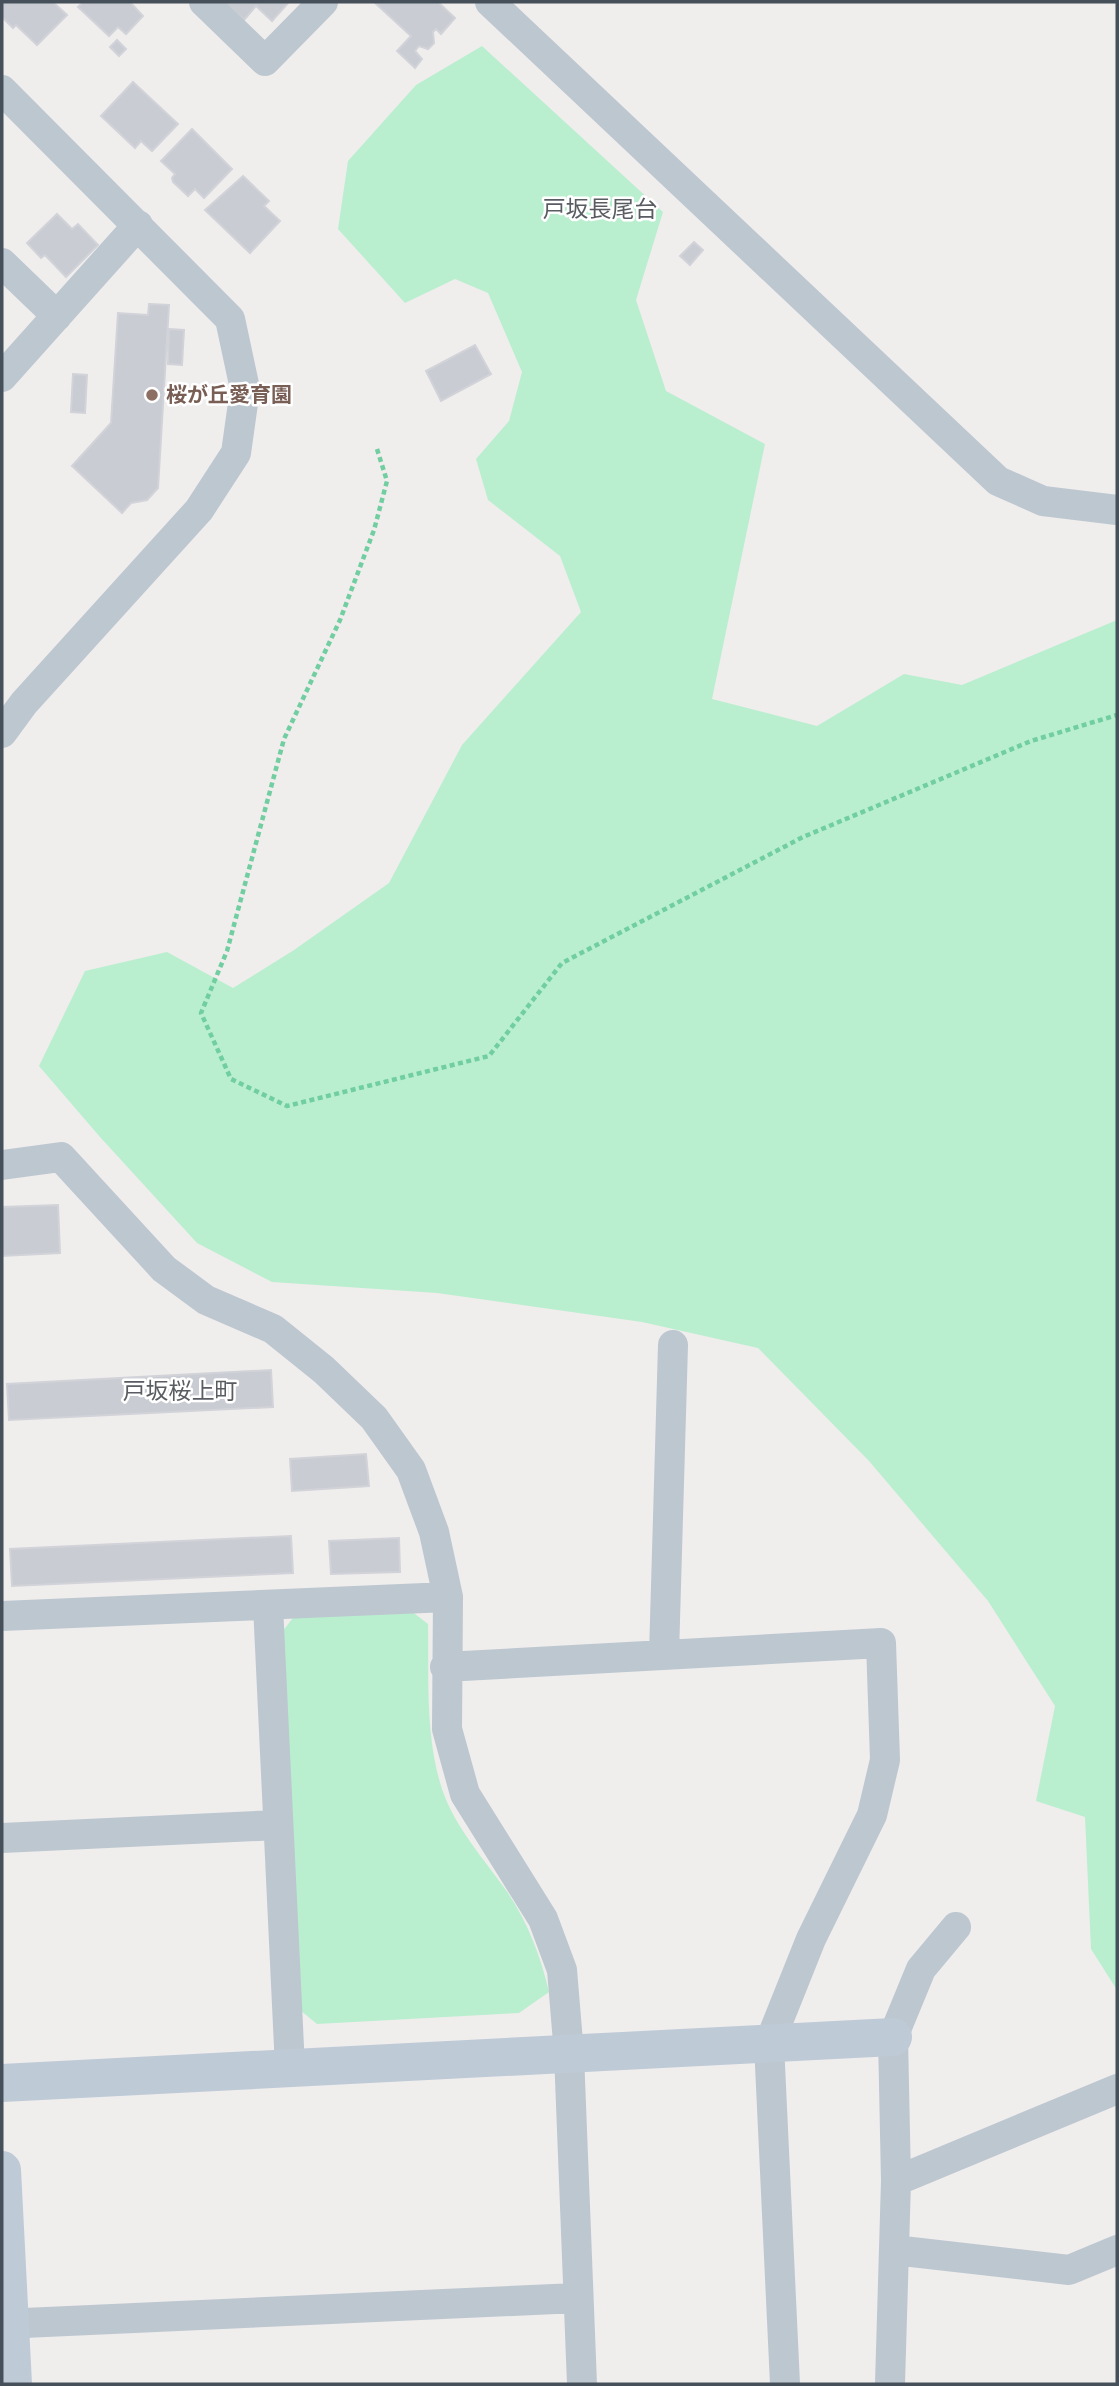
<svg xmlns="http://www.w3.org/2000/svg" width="1119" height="2386" font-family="'Asap Condensed','Noto Sans JP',sans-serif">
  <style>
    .green { fill: #b9efcf }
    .building { fill: #c9ccd2; stroke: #d1d3d9; stroke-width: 2 }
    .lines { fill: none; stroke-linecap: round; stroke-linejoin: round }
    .path { stroke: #71cea1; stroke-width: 4.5; stroke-dasharray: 5 3.5; stroke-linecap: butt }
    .street { stroke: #bdc7d0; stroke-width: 30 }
    .secondary { stroke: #bfcad7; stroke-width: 38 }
    .education-dot { fill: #8d6e63; stroke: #fff; stroke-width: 2.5 }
    .labels { text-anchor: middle; stroke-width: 5; stroke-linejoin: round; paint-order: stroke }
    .education-label { font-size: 21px; font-weight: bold; fill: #785e54; stroke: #fff; text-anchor: start }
    .neighbourhood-label { font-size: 23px; fill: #595d62; stroke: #fff }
  </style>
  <rect width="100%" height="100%" fill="#f0eded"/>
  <path class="green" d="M 482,46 L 663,212 L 636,300 L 666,391 L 765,444 L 712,699 L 817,726 L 904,674 L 962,685 L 1117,620 L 1117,1990 L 1091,1949 L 1085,1817 L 1036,1801 L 1055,1706 L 988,1601 L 869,1461 L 758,1348 L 642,1322 L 437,1293 L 272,1282 L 197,1243 L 100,1137 L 39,1066 L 85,971 L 167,952 L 233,988 L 294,950 L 389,883 L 462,745 L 581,612 L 560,556 L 488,500 L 476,459 L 509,421 L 522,372 L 488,293 L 455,279 L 405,303 L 338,229 L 348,161 L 416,85 Z
    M 410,1610 L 428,1624 C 429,1678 425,1736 442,1789 C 455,1828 485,1860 508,1893 C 528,1923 541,1957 549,1992 L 519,2013 L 317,2024 L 300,2010 L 282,1632 L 296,1614 Z"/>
  <path class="building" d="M 2,2 L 53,2 L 67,15 L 37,45 L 16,25 L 13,28 L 2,17 Z
    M 83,2 L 130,2 L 143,16 L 126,34 L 118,27 L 109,36 L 78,7 Z
    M 224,2 L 289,2 L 272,21 L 256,6 L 244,20 Z
    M 374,2 L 438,2 L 455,18 L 441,34 L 436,29 L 433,32 L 434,43 L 428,49 L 419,46 L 415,51 L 422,59 L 415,68 L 397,51 L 411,36 Z
    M 117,40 L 126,49 L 119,56 L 110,47 Z
    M 133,82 L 178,124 L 152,151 L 141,141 L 135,148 L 101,116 Z
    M 192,129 L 232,169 L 204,198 L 195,189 L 188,196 L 173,182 L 172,178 L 175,174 L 161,161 Z
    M 243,176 L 269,201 L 264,206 L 280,221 L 250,253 L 205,210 Z
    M 57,214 L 72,229 L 78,224 L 98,245 L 66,277 L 45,255 L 41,258 L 27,243 Z
    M 694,242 L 703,250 L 690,265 L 680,256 Z
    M 149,304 L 169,305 L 158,488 L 147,500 L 131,503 L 122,513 L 72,466 L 111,423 L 118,313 L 148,315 Z
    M 169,329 L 184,330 L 182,365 L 168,364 Z
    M 475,345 L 491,374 L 441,401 L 426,371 Z
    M 73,374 L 87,375 L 85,413 L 71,412 Z
    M 58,1205 L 60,1253 L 2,1256 L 2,1207 Z
    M 271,1370 L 273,1407 L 9,1420 L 7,1384 Z
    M 366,1454 L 369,1486 L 292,1491 L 290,1459 Z
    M 291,1536 L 293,1573 L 12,1586 L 10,1549 Z
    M 399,1538 L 400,1572 L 331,1574 L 329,1541 Z"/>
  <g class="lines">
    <path class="path" d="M 377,449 L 387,481 L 374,530 L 340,620 L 284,739 L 227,951 L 201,1013 L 231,1079 L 287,1106 L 489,1056 L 562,963 L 803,837 L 1031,741 L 1117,715"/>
    <path class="street" d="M 204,2 L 265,61 L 323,2
      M 490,2 L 998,481 L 1043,501 L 1117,510
      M 2,90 L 230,319 L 245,389 L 236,453 L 199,510 L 24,703 L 2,733
      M 2,263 L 57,316
      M 2,377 L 138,225
      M 2,1165 L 61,1157 L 164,1269 L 206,1300 L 273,1329 L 324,1370 L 374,1418 L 411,1470 L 434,1532 L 448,1597 L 447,1729 L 465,1794 L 543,1919 L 562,1970 L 569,2054 L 582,2384
      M 268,1605 L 290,2068
      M 2,1616 L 448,1597
      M 664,1655 L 673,1345
      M 445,1667 L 881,1643 L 885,1760 L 872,1815 L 811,1939 L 769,2044 L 785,2384
      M 2,1838 L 278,1825
      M 896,2181 L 1117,2089
      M 894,2250 L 1069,2270 L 1117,2250
      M 2,2324 L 577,2298
      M 890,2384 L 896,2181 L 893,2037 L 921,1969 L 956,1927"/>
    <path class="secondary" d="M 2,2083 L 893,2037
      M 2,2170 L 13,2384"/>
  </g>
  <circle class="education-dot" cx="152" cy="395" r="7"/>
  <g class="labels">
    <g class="education-label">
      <text x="166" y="402">桜が丘愛育園</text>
    </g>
    <g class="neighbourhood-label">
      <text x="600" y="217">戸坂長尾台</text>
      <text x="180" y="1399">戸坂桜上町</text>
    </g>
  </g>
  <rect width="1119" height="2386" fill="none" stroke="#45505b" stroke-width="7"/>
</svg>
